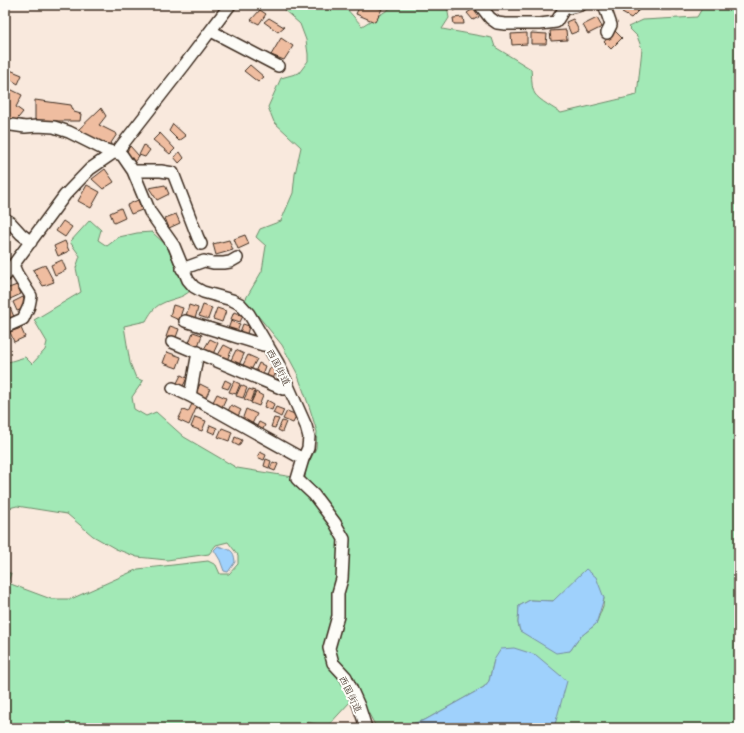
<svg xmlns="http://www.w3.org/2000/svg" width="744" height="733" font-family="'Balsamiq Sans','Klee One',sans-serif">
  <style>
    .green { fill: #a2e9b6; stroke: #6e8a6a; fill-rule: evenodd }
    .water { fill: #9fd1fc; stroke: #778ea3 }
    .building { fill: #efbda0; stroke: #3b2a1e }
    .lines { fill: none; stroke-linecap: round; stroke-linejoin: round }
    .minor-casing { stroke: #3b2a1e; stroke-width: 14 }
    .minor { stroke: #fdfcf7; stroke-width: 11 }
    .labels { text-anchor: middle; stroke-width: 4; stroke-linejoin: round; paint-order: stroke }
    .street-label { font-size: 10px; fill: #3b2a1e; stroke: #fdfcf7 }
  </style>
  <rect width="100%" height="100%" fill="#f9e9dd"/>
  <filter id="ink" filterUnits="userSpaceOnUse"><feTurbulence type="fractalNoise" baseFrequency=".025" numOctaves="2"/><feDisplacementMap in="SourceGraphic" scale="8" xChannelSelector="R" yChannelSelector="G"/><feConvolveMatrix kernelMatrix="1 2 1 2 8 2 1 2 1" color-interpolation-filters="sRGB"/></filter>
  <g filter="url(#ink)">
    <path class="green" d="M 286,5 L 345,5 L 345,7 L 362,26 L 394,6 L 393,5 L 441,5 L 447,7 L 449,18 L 442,29 L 492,38 L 495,47 L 531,69 C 532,76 531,88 535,94 C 539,100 555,109 561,113 L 637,95 L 642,49 L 637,36 L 628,27 L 643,20 L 697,17 L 704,5 L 739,5 L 739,728 L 554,728 L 494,660 L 489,681 L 484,687 L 425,720 L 399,728 L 382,728 L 375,725 L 363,703 L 350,702 L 327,727 L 307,722 L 305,728 L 5,728 L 5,573 L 11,573 L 8,583 L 51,599 L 71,599 L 138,569 L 208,561 L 216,565 L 220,574 L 229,574 L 238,564 L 238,555 L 228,542 L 216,545 L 209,554 L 167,560 L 137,557 L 116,549 L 93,536 L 67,514 L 17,506 L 5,509 L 5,363 L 25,357 L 32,364 L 45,350 L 47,342 L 34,320 L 81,292 L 76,268 L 80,256 L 70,242 L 90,220 L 101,230 L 98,240 L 107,246 L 119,237 L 137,233 L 152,232 L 167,246 L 178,273 L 184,285 L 191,290 C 182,299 172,298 161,304 C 154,307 150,314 146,321 L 124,326 L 130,363 L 136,378 L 143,381 L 132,397 L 134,409 L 146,416 L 156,412 L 184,437 L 237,468 L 293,477 L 295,487 L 304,489 L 306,468 L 316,448 L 317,432 L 310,409 L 297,373 L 282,345 L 245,300 L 262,271 L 266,246 L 256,237 L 260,229 L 281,221 L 293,193 L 295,174 L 301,147 L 274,122 L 268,107 L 281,78 L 299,73 L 308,61 L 308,54 L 306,40 L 300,24 L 283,9 ZM 604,598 L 603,606 L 596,624 L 580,637 L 570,651 L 520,631 L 518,623 L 519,606 L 530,600 L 553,601 Z"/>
    <path class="water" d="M 218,546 C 230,550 234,549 235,562 L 228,572 L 224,571 L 220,560 L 214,550 Z
      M 586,569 L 596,577 L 604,598 L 596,624 L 580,637 L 570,651 L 556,653 L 520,631 L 518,623 L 519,606 L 530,600 L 553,601 Z
      M 514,648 L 536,655 L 567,681 L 554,728 L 399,728 L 425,720 L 484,687 L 489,681 L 494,660 L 501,649 Z"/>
    <path class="building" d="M 360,5 L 377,5 L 377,7 L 382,9 L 375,22 L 356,14 Z
      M 449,5 L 463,5 L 454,11 Z
      M 628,5 L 634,5 L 640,9 L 631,18 L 622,13 Z
      M 661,5 L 672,5 L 672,10 L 661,10 Z
      M 676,5 L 686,5 L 687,9 L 676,10 Z
      M 473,9 L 479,17 L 473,20 L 467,13 Z
      M 260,10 L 266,14 L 259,24 L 251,20 Z
      M 463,17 L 464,24 L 454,24 L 453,18 Z
      M 269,18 L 284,27 L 278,32 L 264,22 Z
      M 597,18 L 602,27 L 588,34 L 583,25 Z
      M 573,19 L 579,31 L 571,34 L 566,22 Z
      M 566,30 L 567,40 L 551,41 L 550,31 Z
      M 614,30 L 622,38 L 611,49 L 604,42 Z
      M 527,33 L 527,44 L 512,45 L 511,34 Z
      M 531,33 L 547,34 L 546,44 L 531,44 Z
      M 281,38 L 293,46 L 284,60 L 271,55 Z
      M 250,65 L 264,77 L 258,82 L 244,71 Z
      M 5,68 L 22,75 L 18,84 L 5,76 Z
      M 10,89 L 22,95 L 16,107 L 23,112 L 14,123 L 7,118 L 5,118 L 5,98 Z
      M 35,100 L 71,105 L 74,112 L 81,114 L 80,121 L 35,121 Z
      M 101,108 L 106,116 L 99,125 L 117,134 L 109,146 L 77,131 Z
      M 173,124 L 186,136 L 179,141 L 169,131 Z
      M 160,133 L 175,149 L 170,154 L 153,140 Z
      M 144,145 L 150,150 L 145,157 L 139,155 Z
      M 130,146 L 139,156 L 134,162 L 126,153 Z
      M 180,152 L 184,158 L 179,163 L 174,157 Z
      M 105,169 L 114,182 L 103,189 L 92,179 Z
      M 87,185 L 100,192 L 91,208 L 78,201 Z
      M 165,185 L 169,194 L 157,200 L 149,188 Z
      M 138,200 L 142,210 L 131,214 L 127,205 Z
      M 121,208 L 125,218 L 114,223 L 110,213 Z
      M 176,214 L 180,223 L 169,228 L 165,218 Z
      M 63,221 L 72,227 L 65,237 L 56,231 Z
      M 245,235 L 249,244 L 238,249 L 234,239 Z
      M 229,240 L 233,250 L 216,255 L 213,244 Z
      M 65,241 L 69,251 L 58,256 L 54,246 Z
      M 62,260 L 66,270 L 55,275 L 51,265 Z
      M 45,265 L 54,282 L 43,286 L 33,270 Z
      M 17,285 L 21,294 L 10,299 L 6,289 Z
      M 23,297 L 28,307 L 17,311 L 13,302 Z
      M 173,305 L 183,308 L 179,320 L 170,316 Z
      M 189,305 L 198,308 L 195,319 L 186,316 Z
      M 203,305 L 212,308 L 208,319 L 199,316 Z
      M 10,307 L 14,317 L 5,321 L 5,309 Z
      M 217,308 L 226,311 L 222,322 L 213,319 Z
      M 234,312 L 243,316 L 240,322 L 231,319 Z
      M 231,321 L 240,324 L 237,332 L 228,329 Z
      M 243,324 L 249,326 L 247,334 L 240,332 Z
      M 170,326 L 179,329 L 175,340 L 166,337 Z
      M 21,328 L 25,337 L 14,342 L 10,332 Z
      M 193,332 L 202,335 L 198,346 L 189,343 Z
      M 210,339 L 218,343 L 213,354 L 204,349 Z
      M 224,345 L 232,349 L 227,360 L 218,355 Z
      M 236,350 L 244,354 L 239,365 L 231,360 Z
      M 167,352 L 181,357 L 177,368 L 163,363 Z
      M 248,355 L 257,359 L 251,370 L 243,365 Z
      M 259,363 L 265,366 L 261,377 L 254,374 Z
      M 270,368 L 277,370 L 272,381 L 266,378 Z
      M 181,375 L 187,378 L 182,388 L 176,385 Z
      M 225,380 L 231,383 L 228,389 L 222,387 Z
      M 234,381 L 240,384 L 236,394 L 229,392 Z
      M 200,384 L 210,389 L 205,399 L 195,395 Z
      M 241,385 L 247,388 L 243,398 L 236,396 Z
      M 249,389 L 255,391 L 251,402 L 244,399 Z
      M 256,392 L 263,396 L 259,406 L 251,403 Z
      M 217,394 L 226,398 L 222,407 L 213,402 Z
      M 267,400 L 274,404 L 272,410 L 264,407 Z
      M 192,404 L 197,406 L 189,425 L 178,420 L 183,410 L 188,412 Z
      M 231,405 L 241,410 L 237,418 L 227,413 Z
      M 276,407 L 284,410 L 281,417 L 273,413 Z
      M 246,409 L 257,414 L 252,424 L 242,420 Z
      M 287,411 L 297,415 L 293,423 L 283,419 Z
      M 195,417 L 206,421 L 202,431 L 191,427 Z
      M 274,418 L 279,419 L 275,428 L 271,427 Z
      M 282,421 L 286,422 L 282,432 L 278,430 Z
      M 259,422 L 265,425 L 262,431 L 256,428 Z
      M 210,425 L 217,428 L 215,434 L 208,431 Z
      M 222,428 L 232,432 L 229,441 L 218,437 Z
      M 235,437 L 242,440 L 239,446 L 233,443 Z
      M 260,452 L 266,455 L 264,460 L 257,457 Z
      M 266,459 L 271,461 L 269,468 L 264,466 Z
      M 273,462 L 278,464 L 275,471 L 270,469 Z"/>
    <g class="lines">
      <g class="minor-casing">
        <path id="minor" d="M 480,5 L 490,18 L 497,23 L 505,24 L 540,24 L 556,22 L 564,9 L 581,5
          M 604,5 L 611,25 L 607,33
          M 211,31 L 278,66
          M 5,124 L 25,127 L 37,126 L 54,127 L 69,132 L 103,149 L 122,155 L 133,171 L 150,212 L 174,246 L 188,280 L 194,287 L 203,292 L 232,300 L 240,304 L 249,314 L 278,363 L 306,426 L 309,437 L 308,448 L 303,459 L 297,479 L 314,495 L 335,523 L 344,539 L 342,579 L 338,593 L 338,616 L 329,648 L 333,663 L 346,677 L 359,706 L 366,728
          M 133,171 L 161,171 L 173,173 L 198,238 L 201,244
          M 5,219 L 10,222 L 21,234 L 31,242
          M 182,269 L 204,261 L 213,263 L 224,263 L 230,262 L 237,258
          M 5,276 L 65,195 L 90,169 L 119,149 L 186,63 L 230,5
          M 185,321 L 263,345 L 268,345
          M 5,327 L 23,319 L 29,306 L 31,296 L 17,274 L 13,265
          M 172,342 L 283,389 L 289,388
          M 173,388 L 190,396 L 303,459
          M 190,396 L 198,352"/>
      </g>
      <use href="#minor" class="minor"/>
    </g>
  </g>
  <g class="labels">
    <g class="street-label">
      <text transform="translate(279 367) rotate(63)" y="4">西国街道</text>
      <text transform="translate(351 694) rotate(64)" y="4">西国街道</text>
    </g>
  </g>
  <rect width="744" height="733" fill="none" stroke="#fdfcf7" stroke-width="20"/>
  <rect x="10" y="10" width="724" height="713" fill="none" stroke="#3b2a1e" stroke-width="1.5" filter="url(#ink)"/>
</svg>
